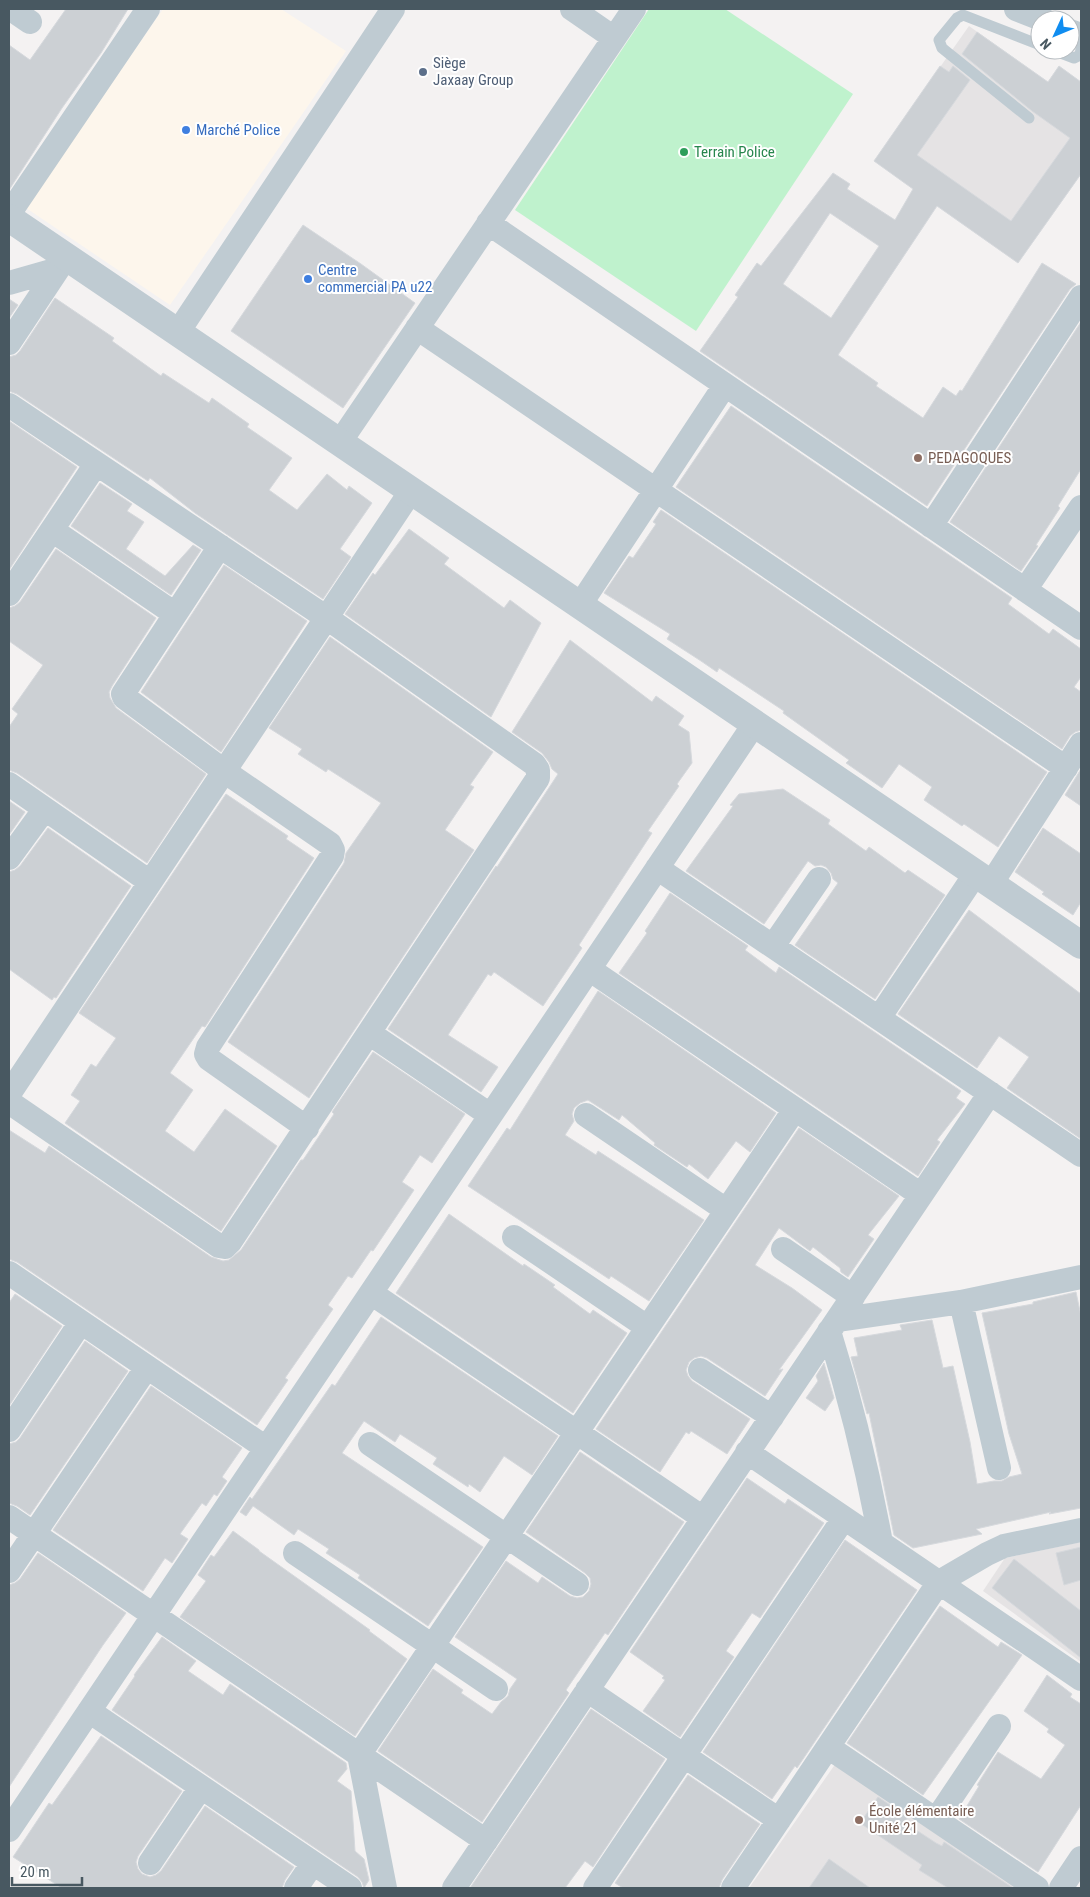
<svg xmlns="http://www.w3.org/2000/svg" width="1090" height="1897" font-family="'Roboto Condensed',sans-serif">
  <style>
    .commercial { fill: #fdf6ec }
    .education { fill: #e5e3e4 }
    .green { fill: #bff2cd }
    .building { fill: #ccd0d4; stroke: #d6d9dd; fill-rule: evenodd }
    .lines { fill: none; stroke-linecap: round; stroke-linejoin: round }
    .service { stroke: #bfcbd2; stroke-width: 11 }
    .minor { stroke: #bfcbd2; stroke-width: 24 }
    .tertiary { stroke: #bfcbd2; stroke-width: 28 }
    .service-dot { fill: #5c6f8a; stroke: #fff; stroke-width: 2 }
    .shop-dot { fill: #3f7fe0; stroke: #fff; stroke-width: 2 }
    .leisure-dot { fill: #2e9e5b; stroke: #fff; stroke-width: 2 }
    .education-dot { fill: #8d6e63; stroke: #fff; stroke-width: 2 }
    .labels { text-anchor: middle; stroke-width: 4; stroke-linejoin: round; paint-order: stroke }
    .service-label { font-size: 15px; fill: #4e5e75; stroke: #fff; text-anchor: start }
    .shop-label { font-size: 15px; fill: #366cbe; stroke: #fff; text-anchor: start }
    .leisure-label { font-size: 15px; fill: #27864d; stroke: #fff; text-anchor: start }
    .education-label { font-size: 15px; fill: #785e54; stroke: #fff; text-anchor: start }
  </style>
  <rect width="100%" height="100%" fill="#f4f2f2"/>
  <path class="commercial" d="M 163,9 L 281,9 L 346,51 L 170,305 L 26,208 Z"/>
  <path class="education" d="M 969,26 L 1048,82 L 1059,66 L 1081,82 L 1081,174 L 1018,263 L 874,161 Z
    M 1081,1542 L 1081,1662 L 983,1591 L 1005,1558 Z
    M 836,1763 L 1019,1888 L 749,1888 Z"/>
  <path class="green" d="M 649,9 L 725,9 L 853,94 L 696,331 L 515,210 Z"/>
  <path class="building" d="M 66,9 L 128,9 L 101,53 L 62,108 L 9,190 L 9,45 L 30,60 Z
    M 977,32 L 1048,82 L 1059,66 L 1081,82 L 1081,174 L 1018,263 L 937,206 L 838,355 L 878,383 L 876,386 L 923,418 L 943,387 L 956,396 L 960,390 L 962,391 L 1042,263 L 1076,284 L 1070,289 L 927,506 L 700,351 L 738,297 L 735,295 L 757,263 L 761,266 L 833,173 L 850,184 L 847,189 L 895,220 L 913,189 L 874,161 L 940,66 L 949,72 L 953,66 L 970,80 L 917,155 L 1011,221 L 1070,138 L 1032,111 L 962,54 ZM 830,213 L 879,246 L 831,318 L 783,284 Z
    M 303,225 L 361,264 L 415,303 L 343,408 L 231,331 Z
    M 55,298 L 114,338 L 112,341 L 161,376 L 163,373 L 209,403 L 212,398 L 249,424 L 247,427 L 292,458 L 269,490 L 297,510 L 327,474 L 347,490 L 349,486 L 372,503 L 340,549 L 351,557 L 323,599 L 195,513 L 150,478 L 148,481 L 17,394 L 9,391 L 9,357 L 16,355 L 20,351 Z
    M 9,299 L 18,305 L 9,318 Z
    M 1081,322 L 1081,469 L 1058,506 L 1060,508 L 1036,545 L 1038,546 L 1021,571 L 950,522 Z
    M 731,406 L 1012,598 L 1008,604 L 1049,634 L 1053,629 L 1081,649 L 1081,677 L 1074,687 L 1081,692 L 1081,730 L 1075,732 L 1070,736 L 1062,749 L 676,487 Z
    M 9,421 L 77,467 L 9,570 Z
    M 100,483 L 132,504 L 127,511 L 144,522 L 126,549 L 165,576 L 193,545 L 201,550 L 171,595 L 71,526 Z
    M 661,510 L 1047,772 L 998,847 L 964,824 L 962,826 L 924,800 L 932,787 L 899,764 L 882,788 L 846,763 L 849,760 L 783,713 L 784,711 L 719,668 L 717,672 L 701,661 L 667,639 L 670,634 L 604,593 L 629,556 L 633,558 L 656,524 L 653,522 Z
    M 409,529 L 449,558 L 444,564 L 504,608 L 510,600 L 541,623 L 491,717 L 345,614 L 373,573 L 375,575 Z
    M 56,549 L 156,618 L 112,686 L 109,692 L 110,698 L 116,708 L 206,774 L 147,863 L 17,773 L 9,770 L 9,727 L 18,714 L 12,709 L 43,665 L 9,641 L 9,608 L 15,606 L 20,602 Z
    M 224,565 L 307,621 L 221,752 L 141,692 Z
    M 330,637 L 493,752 L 470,785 L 474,787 L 445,830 L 474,850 L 309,1098 L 228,1042 L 344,863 L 346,853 L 381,803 L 328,769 L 326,772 L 298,754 L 302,749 L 269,728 Z
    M 570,640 L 652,702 L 656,696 L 684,716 L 678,725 L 689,732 L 692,763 L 677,784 L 679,786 L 648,831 L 652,833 L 579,945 L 582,948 L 543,1006 L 494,972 L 491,976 L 488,974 L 448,1035 L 498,1067 L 481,1092 L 388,1029 L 496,866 L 497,867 L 558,774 L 552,769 L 549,762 L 542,753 L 512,732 Z
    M 1081,769 L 1081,806 L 1065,795 Z
    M 783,789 L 830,820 L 828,824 L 866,851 L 869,847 L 905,873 L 908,870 L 945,895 L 875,999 L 795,945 L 838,883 L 833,879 L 831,873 L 826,867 L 821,865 L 815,866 L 808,861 L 764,924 L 686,871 L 733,806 L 730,805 L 739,794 Z
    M 226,794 L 288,836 L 286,839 L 314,858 L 205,1027 L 202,1026 L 170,1073 L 193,1090 L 165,1131 L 194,1152 L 225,1109 L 277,1146 L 221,1231 L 65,1123 L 80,1101 L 71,1095 L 91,1064 L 96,1067 L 116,1038 L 79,1013 Z
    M 9,801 L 25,812 L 9,835 Z
    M 48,828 L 131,886 L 56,998 L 54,997 L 52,1000 L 9,969 L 9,872 L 15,870 L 20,866 Z
    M 1043,828 L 1081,854 L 1081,902 L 1073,915 L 1042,894 L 1044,892 L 1015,872 Z
    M 670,893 L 748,946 L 745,950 L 776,973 L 779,967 L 961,1091 L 956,1098 L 965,1104 L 937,1140 L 940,1142 L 918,1176 L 619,973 L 647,933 L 645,931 Z
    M 969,910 L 1081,994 L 1081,1139 L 1007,1088 L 1029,1057 L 999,1036 L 977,1068 L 898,1014 Z
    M 598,991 L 776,1113 L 750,1152 L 736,1141 L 708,1179 L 689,1164 L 687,1167 L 654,1145 L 655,1143 L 622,1115 L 619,1120 L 588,1100 L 580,1103 L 574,1108 L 572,1114 L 574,1121 L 565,1135 L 596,1155 L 598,1151 L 704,1220 L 649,1301 L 611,1276 L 609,1279 L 468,1186 L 507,1128 L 510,1130 Z
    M 373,1052 L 465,1114 L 432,1163 L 420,1155 L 402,1182 L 414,1190 L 373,1251 L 371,1250 L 352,1278 L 348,1276 L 328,1305 L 333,1309 L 285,1378 L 288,1380 L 257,1425 L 17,1262 L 9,1259 L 9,1130 L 45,1153 L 49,1146 L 211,1257 L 223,1261 L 229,1260 L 241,1250 L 301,1160 L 303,1160 L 334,1114 L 332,1112 Z
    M 799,1128 L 899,1196 L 868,1235 L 874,1239 L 848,1277 L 841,1272 L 840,1268 L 813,1247 L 810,1251 L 779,1228 L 755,1265 L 792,1288 L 822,1310 L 779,1370 L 783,1369 L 765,1396 L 707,1358 L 701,1356 L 694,1358 L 689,1362 L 686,1370 L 688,1376 L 692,1381 L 750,1419 L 727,1454 L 691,1431 L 689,1434 L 686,1432 L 660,1472 L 596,1429 Z
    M 449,1214 L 523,1266 L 524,1264 L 555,1285 L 553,1287 L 590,1314 L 593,1310 L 627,1333 L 573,1413 L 396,1293 Z
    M 1076,1292 L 1081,1316 L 1081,1508 L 1049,1514 L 1051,1512 L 976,1529 L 982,1534 L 913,1548 L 894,1535 L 869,1413 L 867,1414 L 851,1357 L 858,1356 L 854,1338 L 902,1330 L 900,1325 L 932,1320 L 943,1368 L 953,1366 L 970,1442 L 977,1484 L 994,1481 L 1002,1481 L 1009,1477 L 1022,1474 L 1009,1434 L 982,1313 L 1033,1304 L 1033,1302 Z
    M 15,1294 L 62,1326 L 9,1406 L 9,1303 Z
    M 381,1317 L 558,1436 L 532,1475 L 504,1456 L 480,1492 L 469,1484 L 468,1487 L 433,1464 L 437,1458 L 400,1434 L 395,1442 L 364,1421 L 342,1453 L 483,1547 L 428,1626 L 358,1578 L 360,1575 L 326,1553 L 329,1549 L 298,1529 L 294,1535 L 253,1506 L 246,1516 L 240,1512 L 250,1497 L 252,1499 L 332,1384 L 335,1386 Z
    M 85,1341 L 128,1371 L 30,1515 L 17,1506 L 9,1503 L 9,1444 L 16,1442 L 20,1438 Z
    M 824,1363 L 834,1398 L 825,1411 L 806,1398 L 818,1381 L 816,1376 Z
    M 151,1386 L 242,1448 L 222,1477 L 227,1481 L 217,1496 L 214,1494 L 206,1506 L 202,1503 L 180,1534 L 188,1539 L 172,1563 L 165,1558 L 143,1591 L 53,1530 Z
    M 580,1452 L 684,1522 L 608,1635 L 605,1633 L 566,1690 L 569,1693 L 482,1822 L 378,1751 L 433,1669 L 463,1690 L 461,1693 L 492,1714 L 501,1702 L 508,1696 L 510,1689 L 517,1679 L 455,1637 L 506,1561 L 538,1583 L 542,1577 L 570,1596 L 577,1598 L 583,1597 L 589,1591 L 591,1584 L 590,1578 L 585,1573 L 526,1532 Z
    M 747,1478 L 785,1504 L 788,1499 L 824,1523 L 760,1618 L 752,1613 L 726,1651 L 734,1657 L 680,1737 L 643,1711 L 665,1680 L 662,1678 L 664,1676 L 630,1652 Z
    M 233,1531 L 259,1550 L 259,1551 L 370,1630 L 369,1631 L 407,1659 L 355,1736 L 180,1617 L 206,1581 L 198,1575 L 211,1555 L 214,1557 Z
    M 845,1540 L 917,1590 L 797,1768 L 795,1766 L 772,1799 L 703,1752 Z
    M 1081,1547 L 1081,1580 L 1064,1585 L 1056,1553 Z
    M 38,1553 L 126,1613 L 103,1645 L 9,1787 L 9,1585 L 15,1583 L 20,1579 Z
    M 1014,1559 L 1081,1611 L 1081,1658 L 992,1588 Z
    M 940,1606 L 998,1647 L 1001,1642 L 1022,1655 L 923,1795 L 847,1743 Z
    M 162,1637 L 196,1661 L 188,1671 L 223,1695 L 230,1684 L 346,1763 L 347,1769 L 337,1781 L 351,1791 L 355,1851 L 364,1859 L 369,1880 L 364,1888 L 362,1882 L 358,1877 L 112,1710 L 135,1676 L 134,1675 Z
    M 1047,1675 L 1072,1694 L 1070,1697 L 1081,1704 L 1081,1805 L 1038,1872 L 959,1819 L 979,1786 L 977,1785 L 998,1752 L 1041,1779 L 1065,1745 L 1047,1732 L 1049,1729 L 1024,1711 Z
    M 591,1709 L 665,1759 L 593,1867 L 585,1861 L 565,1888 L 470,1888 Z
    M 101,1736 L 182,1791 L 138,1856 L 136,1862 L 138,1869 L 142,1874 L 150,1877 L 156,1875 L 161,1871 L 205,1806 L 294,1867 L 285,1880 L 282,1888 L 62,1888 L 13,1857 L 49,1803 L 52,1805 Z
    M 688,1775 L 760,1824 L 722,1880 L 719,1888 L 623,1888 L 615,1883 Z
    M 878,1797 L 908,1817 L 904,1822 L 936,1843 L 942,1846 L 944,1842 L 1013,1888 L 948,1888 L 919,1870 L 922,1865 L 860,1823 Z
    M 829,1859 L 870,1888 L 809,1888 Z"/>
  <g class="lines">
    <path class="service" d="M 1053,50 L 1074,58 L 1080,55 L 1081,49
      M 1029,118 L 942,48 L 939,40 L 957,18 L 963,15 L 1040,45"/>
    <path class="minor" d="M 11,9 L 30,22
      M 572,9 L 614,38
      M 1016,9 L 1044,20
      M 1070,31 L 1081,35
      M 9,214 L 148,9
      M 488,223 L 1081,628
      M 9,283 L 58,269
      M 417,328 L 1066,768
      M 178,332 L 393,9
      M 9,343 L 66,257
      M 9,405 L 327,618 L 534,764 L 538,770 L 538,778 L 230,1242 L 225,1247 L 219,1246 L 9,1102
      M 340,442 L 634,9
      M 931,526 L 1081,297
      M 52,530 L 175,614
      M 220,546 L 123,694 L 124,697 L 224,771 L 330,844 L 333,850 L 332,856 L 208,1047 L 206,1054 L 209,1059 L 307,1128
      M 1025,590 L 1081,507
      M 9,594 L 96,464
      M 580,605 L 725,385
      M 9,784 L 150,882
      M 9,858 L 44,810
      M 657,868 L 1081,1155
      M 991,884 L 1081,744
      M 773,946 L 819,879
      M 589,969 L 921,1195
      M 879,1018 L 976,873
      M 369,1033 L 490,1115
      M 9,1094 L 411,491
      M 586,1115 L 726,1210
      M 514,1237 L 647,1327
      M 783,1249 L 853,1297
      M 9,1273 L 266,1448
      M 371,1293 L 703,1518
      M 961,1302 L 999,1468
      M 837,1320 L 961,1302 L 1081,1277
      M 829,1331 C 851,1401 868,1471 881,1543
      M 700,1370 L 772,1417
      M 9,1430 L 81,1322
      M 370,1444 L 577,1584
      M 747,1452 L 1081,1679
      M 9,1517 L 486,1841
      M 295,1553 L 496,1689
      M 9,1571 L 147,1367
      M 587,1690 L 779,1820
      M 89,1711 L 350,1888
      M 828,1747 L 1037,1888
      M 936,1820 L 999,1726
      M 9,1830 L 755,723
      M 150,1863 L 201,1787
      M 296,1888 L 313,1863
      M 385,1888 L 359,1755 L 795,1109
      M 454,1888 L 990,1093
      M 595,1888 L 844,1518
      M 733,1888 L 939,1582 L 987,1554 L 1004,1546 L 1081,1530
      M 1061,1888 L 1081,1858"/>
    <path class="tertiary" d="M 9,218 L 1081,945"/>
  </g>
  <circle class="service-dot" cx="423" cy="72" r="5"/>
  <g class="shop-dot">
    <circle cx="186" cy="130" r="5"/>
    <circle cx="308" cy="279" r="5"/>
  </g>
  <circle class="leisure-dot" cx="684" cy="152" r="5"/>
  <g class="education-dot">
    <circle cx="918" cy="458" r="5"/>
    <circle cx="859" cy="1820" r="5"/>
  </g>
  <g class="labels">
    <g class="service-label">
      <text x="433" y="68">Siège<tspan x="433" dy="17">Jaxaay Group</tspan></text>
    </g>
    <g class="shop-label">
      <text x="196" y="135">Marché Police</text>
      <text x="318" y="275">Centre<tspan x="318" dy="17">commercial PA u22</tspan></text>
    </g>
    <g class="leisure-label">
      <text x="694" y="157">Terrain Police</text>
    </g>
    <g class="education-label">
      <text x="928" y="463">PEDAGOQUES</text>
      <text x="869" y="1816">École élémentaire<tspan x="869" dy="17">Unité 21</tspan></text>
    </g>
  </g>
  <rect width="1090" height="1897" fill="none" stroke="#485861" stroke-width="20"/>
  <g transform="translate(1055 35) rotate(226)"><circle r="24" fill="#ffffff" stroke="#b6bcc0"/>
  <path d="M0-4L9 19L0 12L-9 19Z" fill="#108df0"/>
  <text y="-8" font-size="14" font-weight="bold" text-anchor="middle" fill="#485861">N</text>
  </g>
  <path d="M12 1877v8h70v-8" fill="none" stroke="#485861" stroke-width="2.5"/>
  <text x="20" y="1877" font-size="15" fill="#485861" stroke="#ffffff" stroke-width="4" paint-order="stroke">20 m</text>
</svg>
